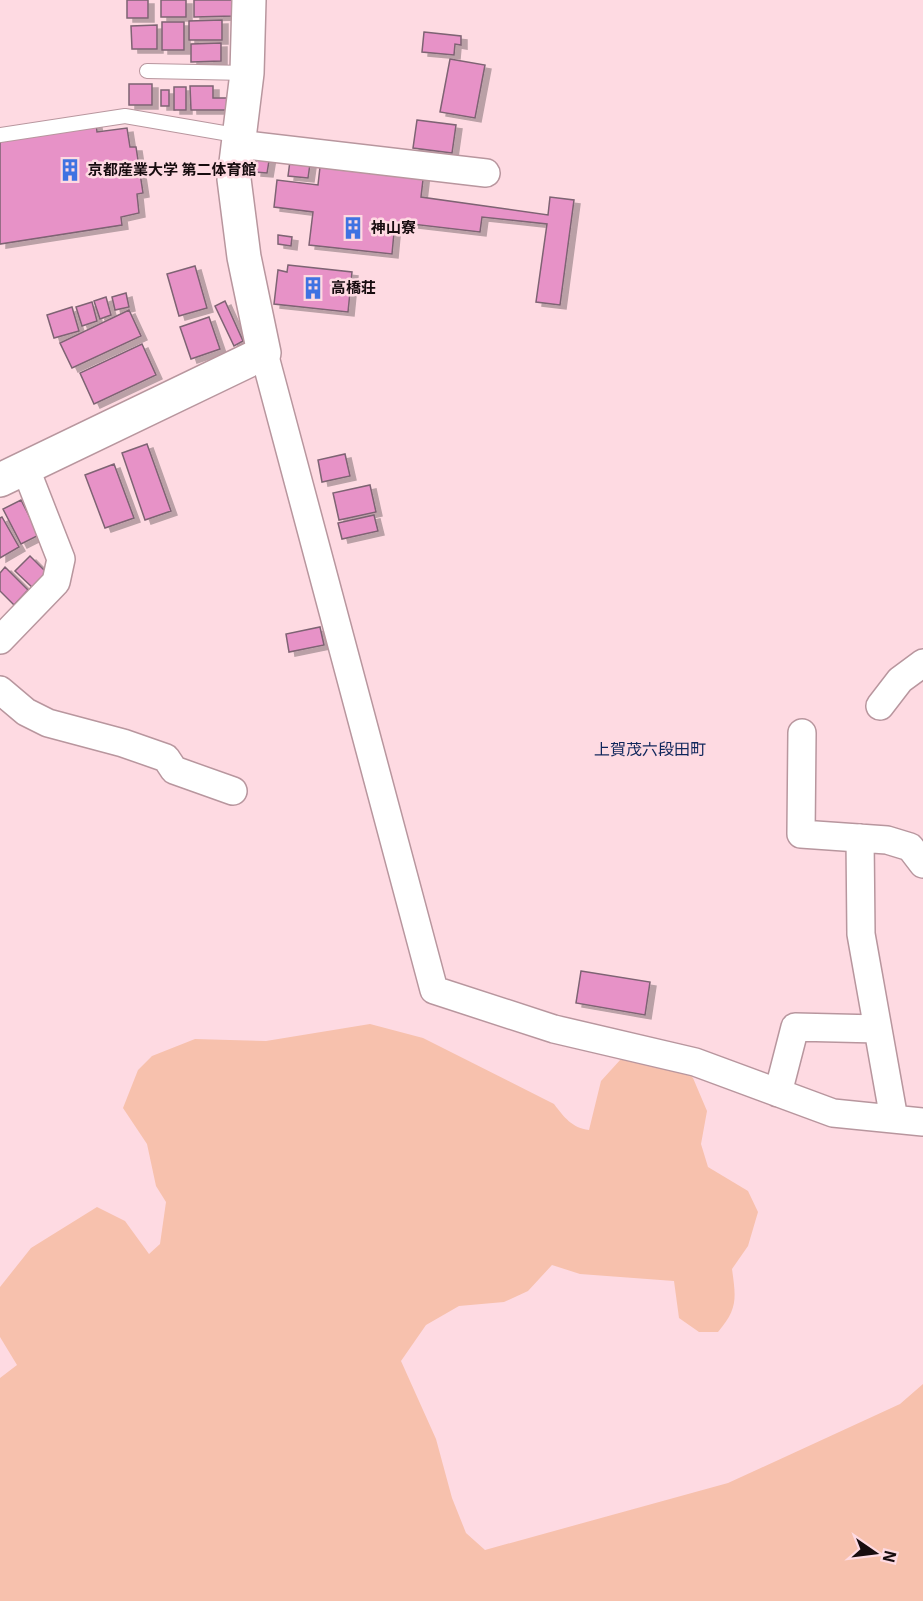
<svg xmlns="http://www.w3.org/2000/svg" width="923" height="1601" font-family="Georgia,'Noto Sans JP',serif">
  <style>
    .green { fill: #f7c1ad }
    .building { fill: #e792c7; stroke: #7e6373; stroke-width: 1.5; filter: url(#shadow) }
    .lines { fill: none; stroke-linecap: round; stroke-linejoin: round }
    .service-casing { stroke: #b8969e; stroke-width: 16 }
    .minor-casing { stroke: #b8969e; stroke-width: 30 }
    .tertiary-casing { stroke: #b8969e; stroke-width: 36 }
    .service { stroke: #fff; stroke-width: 14 }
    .minor { stroke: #fff; stroke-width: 27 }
    .tertiary { stroke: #fff; stroke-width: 33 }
    .labels { text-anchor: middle; stroke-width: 5; stroke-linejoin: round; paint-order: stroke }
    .poi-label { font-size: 15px; font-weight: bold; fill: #170c0f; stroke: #fedae2; text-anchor: start }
    .neighbourhood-label { font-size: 16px; fill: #0f265b; stroke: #fedae2 }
  </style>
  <defs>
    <filter id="shadow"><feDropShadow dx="6" dy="4" stdDeviation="0" flood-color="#0004"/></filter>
  </defs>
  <rect width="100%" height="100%" fill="#fedae2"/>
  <path class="green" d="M 370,1024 L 423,1038 L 554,1104 C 564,1117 572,1128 589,1130 L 601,1081 L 621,1059 L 655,1059 L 681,1065 L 693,1078 L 707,1111 L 701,1144 L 708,1167 L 748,1191 L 758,1212 L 748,1246 L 732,1269 C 736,1298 738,1309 718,1332 L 699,1332 L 679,1318 L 674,1281 L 580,1274 L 552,1265 L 528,1291 L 504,1302 L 459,1306 L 426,1325 L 401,1361 L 436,1439 L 452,1498 L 466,1533 L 485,1550 L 728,1483 L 900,1404 L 923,1384 L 923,1601 L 0,1601 L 0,1378 L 17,1365 L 0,1337 L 0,1287 L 31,1248 L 97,1207 L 125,1221 L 149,1254 L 160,1244 L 166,1202 L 156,1186 L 147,1144 L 123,1108 L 138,1070 L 152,1056 L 195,1039 L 266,1041 Z"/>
  <path class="building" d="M 127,0 L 148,0 L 148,18 L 127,18 Z
    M 161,0 L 186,0 L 186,17 L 161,17 Z
    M 194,0 L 233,0 L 233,16 L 194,17 Z
    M 222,20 L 222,40 L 189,40 L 189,21 Z
    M 162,22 L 184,22 L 184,50 L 162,50 Z
    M 157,25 L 157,49 L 132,49 L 131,26 Z
    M 424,32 L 461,36 L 461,45 L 455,44 L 454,55 L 422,52 Z
    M 221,43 L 221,61 L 191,62 L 191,44 Z
    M 450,59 L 485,65 L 475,118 L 440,112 Z
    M 129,84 L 152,84 L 152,105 L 129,105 Z
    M 190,86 L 213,86 L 213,98 L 229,98 L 229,110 L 191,110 Z
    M 174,87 L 186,87 L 186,110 L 174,110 Z
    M 161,90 L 169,90 L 169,106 L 161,106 Z
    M 417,120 L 456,125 L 452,153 L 413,148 Z
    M 96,124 L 97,132 L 127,128 L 130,147 L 136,147 L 143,193 L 137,194 L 139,213 L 121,217 L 122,225 L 0,244 L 0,141 Z
    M 257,154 L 270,155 L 267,173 L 255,172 Z
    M 321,158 L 424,171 L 421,197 L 548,215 L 550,197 L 574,200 L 560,305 L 536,302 L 547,224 L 482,217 L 480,232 L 395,222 L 392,254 L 309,245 L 313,212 L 274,207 L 277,180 L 318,185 Z
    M 290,161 L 310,164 L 308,178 L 288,176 Z
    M 278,235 L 292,237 L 291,246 L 278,244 Z
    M 288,265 L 352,272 L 348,312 L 274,304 L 278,270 L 287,272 Z
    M 195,266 L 207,308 L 179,316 L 167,274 Z
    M 126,293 L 129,307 L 115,310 L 112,297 Z
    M 106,297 L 111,315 L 100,319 L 94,301 Z
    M 225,301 L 243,341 L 234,346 L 215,306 Z
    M 92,302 L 97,321 L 82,326 L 76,307 Z
    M 72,307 L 79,331 L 54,338 L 47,315 Z
    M 129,310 L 141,336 L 72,368 L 60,343 Z
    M 209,317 L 220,349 L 191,359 L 180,327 Z
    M 142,344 L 156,375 L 94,404 L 80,373 Z
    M 147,444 L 171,511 L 145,520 L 122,453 Z
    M 345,454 L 350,476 L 322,482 L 318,460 Z
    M 114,464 L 134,518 L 105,528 L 85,475 Z
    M 370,485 L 376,512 L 339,520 L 333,493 Z
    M 21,500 L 39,535 L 21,544 L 3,509 Z
    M 374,515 L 378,531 L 342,539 L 338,523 Z
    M 2,517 L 19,547 L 0,558 L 0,518 Z
    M 30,556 L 49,575 L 35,590 L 15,571 Z
    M 5,567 L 28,590 L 14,605 L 0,591 L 0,573 Z
    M 320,627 L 324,645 L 289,652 L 286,634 Z
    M 581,971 L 650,982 L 645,1015 L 576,1003 Z"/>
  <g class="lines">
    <g class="service-casing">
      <path id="service" d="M 147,71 L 247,73
        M 0,135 L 125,116 L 241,136"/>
    </g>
    <g class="minor-casing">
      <path id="minor" d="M 238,144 L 486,173
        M 264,353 L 434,990 L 554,1029 L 695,1062 L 833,1113 L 923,1122
        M 0,640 L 56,582 L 61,559 L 25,467
        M 0,690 L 26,712 L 48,723 L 123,743 L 166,758 L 174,770 L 233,791
        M 880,706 L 900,680 L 923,663
        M 802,733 L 801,834 L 887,840 L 910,847 L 923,864
        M 860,838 L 861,934 L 894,1119
        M 778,1093 L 795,1027 L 878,1029"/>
    </g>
    <g class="tertiary-casing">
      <path id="tertiary" d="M 0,480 L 264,353 L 244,257 L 234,179 L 247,73 L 249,0"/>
    </g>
    <use href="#service" class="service"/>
    <use href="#minor" class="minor"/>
    <use href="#tertiary" class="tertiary"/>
  </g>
  <defs>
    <g id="building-bare" transform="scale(1.8)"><path d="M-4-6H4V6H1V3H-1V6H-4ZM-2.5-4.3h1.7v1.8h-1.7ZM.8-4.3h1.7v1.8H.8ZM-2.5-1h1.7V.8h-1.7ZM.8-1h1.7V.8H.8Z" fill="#3f72e2" stroke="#fedae2" stroke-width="2.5" paint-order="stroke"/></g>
  </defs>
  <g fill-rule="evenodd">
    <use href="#building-bare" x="70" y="170"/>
    <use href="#building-bare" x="353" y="228"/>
    <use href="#building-bare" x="313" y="288"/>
  </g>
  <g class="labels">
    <g class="poi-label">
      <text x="88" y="175">京都産業大学 第二体育館</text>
      <text x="371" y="233">神山寮</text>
      <text x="331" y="293">高橋荘</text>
    </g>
    <g class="neighbourhood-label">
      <text x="650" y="755">上賀茂六段田町</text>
    </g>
  </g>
  <g transform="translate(875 1553) rotate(104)" stroke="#fedae2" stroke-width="4.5" paint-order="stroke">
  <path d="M0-4.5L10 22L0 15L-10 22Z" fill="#170c0f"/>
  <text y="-9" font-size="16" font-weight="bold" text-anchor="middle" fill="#170c0f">N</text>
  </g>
</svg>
